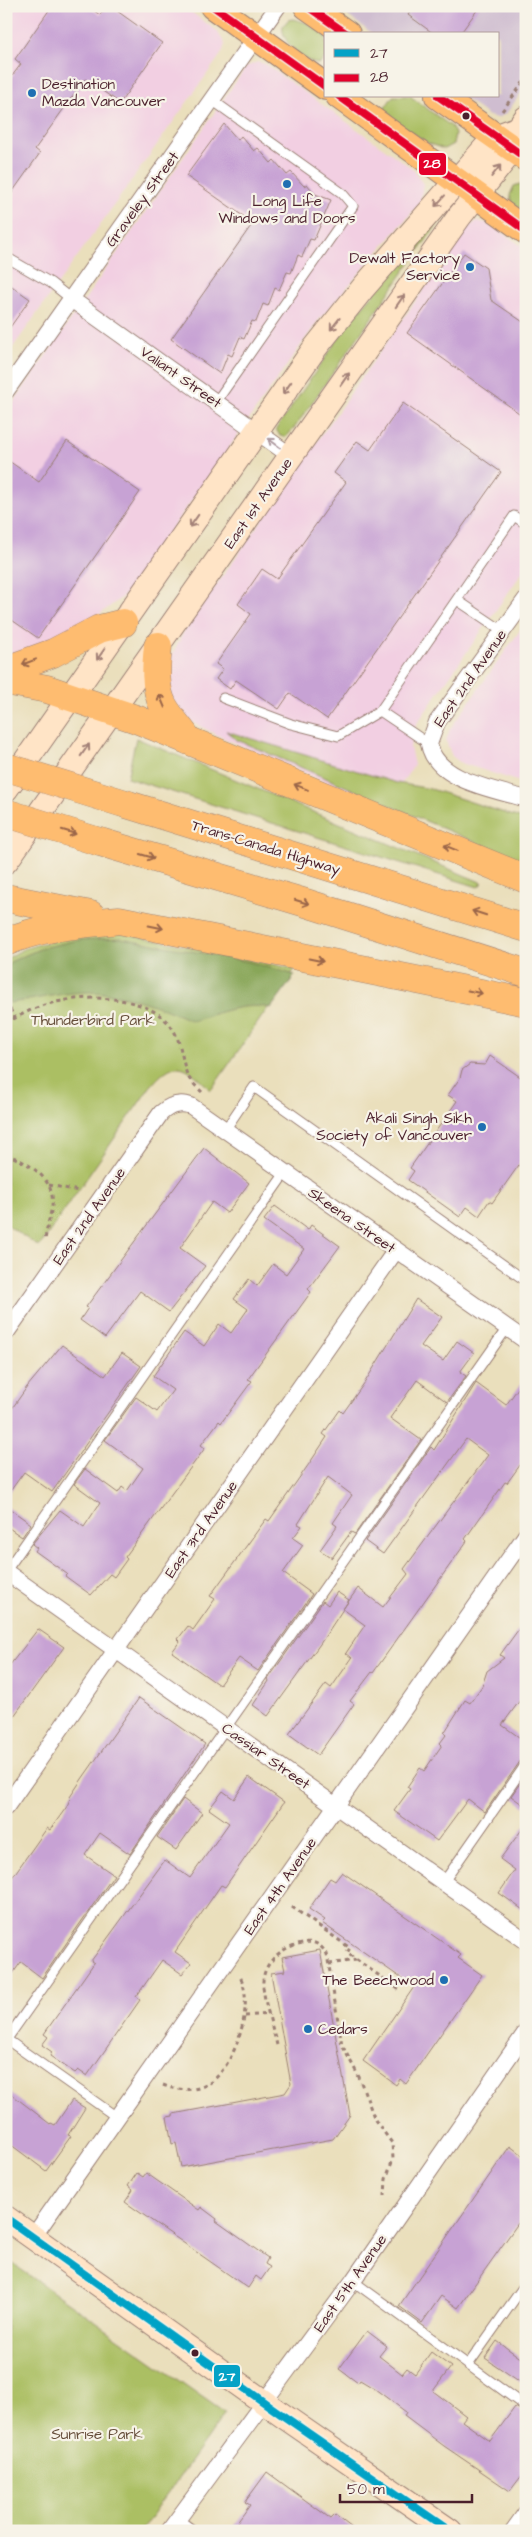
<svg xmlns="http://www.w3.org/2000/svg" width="532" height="2537" font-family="'Architects Daughter',sans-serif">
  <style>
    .built { fill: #f2cfe2 }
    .industrial { fill: #cfbdd0 }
    .green { fill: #abbf63; stroke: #7a6f47 }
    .forest { fill: #88a659; stroke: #696242 }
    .building { fill: #c7a2d4 }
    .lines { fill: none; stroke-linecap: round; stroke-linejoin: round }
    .lane-casing { stroke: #9a7f74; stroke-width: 11 }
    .street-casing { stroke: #9a7f74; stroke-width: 18 }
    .secondary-casing { stroke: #9a7f74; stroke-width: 26 }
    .primary-casing { stroke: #9a7f74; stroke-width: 28 }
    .highway-casing { stroke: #9a7f74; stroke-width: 29 }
    .path { stroke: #9a7f74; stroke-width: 3; stroke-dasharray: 4 4; stroke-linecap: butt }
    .lane { stroke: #fff; stroke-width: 9 }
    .street { stroke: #fff; stroke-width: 16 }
    .secondary { stroke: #ffe4c6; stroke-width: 24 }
    .primary { stroke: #febc70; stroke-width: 26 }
    .highway { stroke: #febc70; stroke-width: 28 }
    .highway-bridge-casing { stroke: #9a7f74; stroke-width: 29; stroke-linecap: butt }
    .highway-bridge { stroke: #febc70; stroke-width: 28 }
    .bus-1-casing { stroke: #f7f3e8; stroke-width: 11 }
    .bus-2-casing { stroke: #f7f3e8; stroke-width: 11 }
    .bus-1 { stroke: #04a2c6; stroke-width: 8 }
    .bus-2 { stroke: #e4002b; stroke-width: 8 }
    .oneway { stroke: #a48278 }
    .oneway2 { stroke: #ae9aa0 }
    .oneway3 { stroke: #9b664a }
    .poi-dot { fill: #1f6fb2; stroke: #f7f3e8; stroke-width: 2 }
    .bus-dot { fill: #4a1f2b; stroke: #f7f3e8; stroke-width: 2 }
    .labels { text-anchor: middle; stroke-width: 4.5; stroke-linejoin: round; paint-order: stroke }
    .poi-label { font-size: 15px; fill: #4a1f2b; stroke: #f7f3e8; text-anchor: end }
    .street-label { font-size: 15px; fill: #4a1f2b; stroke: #f7f3e8 }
    .park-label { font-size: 15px; fill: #674f3c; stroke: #f7f3e8 }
    .line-badge { stroke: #f7f3e8; stroke-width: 2 }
    .badge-label { font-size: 14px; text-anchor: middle; font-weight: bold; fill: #fff }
  </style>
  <rect width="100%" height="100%" fill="#f7f3e8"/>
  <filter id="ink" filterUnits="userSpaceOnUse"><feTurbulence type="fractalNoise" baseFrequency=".02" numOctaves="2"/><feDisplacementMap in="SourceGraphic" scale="10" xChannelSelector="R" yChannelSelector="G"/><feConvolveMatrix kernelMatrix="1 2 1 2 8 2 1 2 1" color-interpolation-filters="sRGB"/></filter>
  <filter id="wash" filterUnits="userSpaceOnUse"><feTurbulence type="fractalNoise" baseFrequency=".0096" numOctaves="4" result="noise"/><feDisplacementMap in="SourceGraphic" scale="20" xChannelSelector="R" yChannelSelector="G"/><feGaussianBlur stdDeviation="1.12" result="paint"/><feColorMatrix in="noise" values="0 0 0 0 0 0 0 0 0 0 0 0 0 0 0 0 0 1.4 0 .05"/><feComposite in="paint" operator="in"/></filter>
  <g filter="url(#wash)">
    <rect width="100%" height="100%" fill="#eadfbc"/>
    <path class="built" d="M 6,6 L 183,6 L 217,31 L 225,44 L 222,53 L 6,357 Z
      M 257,62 L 265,64 L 413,169 L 423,184 L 420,203 L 318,321 L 126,594 L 70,637 L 6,657 L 6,413 L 246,67 Z
      M 477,221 L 490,224 L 526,249 L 526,567 L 416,725 L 410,747 L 414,765 L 385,808 L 219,736 L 189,720 L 171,699 L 167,666 L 184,631 L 466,229 Z
      M 526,622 L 526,784 L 461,763 L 452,756 L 446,741 L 450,729 Z"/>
    <path class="industrial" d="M 334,6 L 526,6 L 526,86 L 506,114 L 497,118 L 489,116 L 461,96 L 498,96 L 498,34 L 373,34 Z"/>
    <path class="green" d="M 293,19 L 307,23 L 326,36 L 326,56 L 320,64 C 305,64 280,41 283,26 L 288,20 Z
      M 393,96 L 410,96 L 452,127 L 455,134 L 453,144 L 444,149 L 427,143 L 393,119 L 391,115 L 384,109 Z
      M 526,182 L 526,213 L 512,203 L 510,195 L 514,186 Z
      M 447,210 L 295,427 L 286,437 L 280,436 L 276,429 L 352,319 Z
      M 226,731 L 397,783 L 431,789 L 526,820 L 526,864 L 237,740 Z
      M 136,738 L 483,883 L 478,887 L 127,778 Z
      M 79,933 L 123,933 L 295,969 L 211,1090 C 184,1064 176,1056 150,1087 L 39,1247 L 6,1224 L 6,959 L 23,949 Z
      M 6,2259 L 225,2413 L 141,2531 L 6,2531 Z"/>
    <path class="forest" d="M 121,938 L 250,962 L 295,975 L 271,1008 C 243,1002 219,1013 192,1021 C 160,1006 125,993 89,992 C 64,992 34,1000 9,1003 C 5,989 5,975 10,962 L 42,948 L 78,940 Z"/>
    <g id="blocks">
      <path class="building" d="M 52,6 L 87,6 L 100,15 L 106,6 L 110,6 L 162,43 L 120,103 L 85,79 L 35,149 L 40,153 L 6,201 L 6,84 L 21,64 L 15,59 Z
        M 414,6 L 480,6 L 460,34 L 434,34 L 408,15 Z
        M 224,124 L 238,140 L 241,136 L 254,151 L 258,148 L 271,163 L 274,160 L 287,175 L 291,172 L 304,186 L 307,184 L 315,194 L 331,200 L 314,240 L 310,239 L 302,257 L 298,255 L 291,273 L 287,272 L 279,290 L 275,288 L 268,306 L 263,304 L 256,322 L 252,321 L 244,339 L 240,337 L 232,356 L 228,354 L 220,374 L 171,339 L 253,223 L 186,176 Z
        M 464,253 L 486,268 L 491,300 L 526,324 L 526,418 L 407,333 Z
        M 6,282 L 30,299 L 6,333 Z
        M 403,403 L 501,472 L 327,719 L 290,693 L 279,709 L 236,680 L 230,689 L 216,679 L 223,669 L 216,664 L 251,614 L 238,604 L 262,569 L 277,579 L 346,482 L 334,473 L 357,441 L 370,450 Z
        M 67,441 L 140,492 L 38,638 L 6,616 L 6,459 L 39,482 Z
        M 490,1056 L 526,1081 L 526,1155 L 492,1203 L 489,1201 L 479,1216 L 467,1207 L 460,1217 L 408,1180 L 414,1171 L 410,1168 L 457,1101 L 448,1095 L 460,1078 L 462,1070 L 470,1064 L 485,1065 Z
        M 204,1148 L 249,1183 L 227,1213 L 212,1202 L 180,1248 L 205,1266 L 169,1312 L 140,1291 L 105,1338 L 80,1320 L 88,1308 L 86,1307 Z
        M 275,1206 L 308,1230 L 311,1225 L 340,1246 L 308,1289 L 311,1292 L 248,1379 L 252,1381 L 221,1423 L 219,1421 L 201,1445 L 205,1448 L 125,1557 L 127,1559 L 114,1577 L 110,1574 L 91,1595 L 65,1576 L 67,1574 L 35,1551 L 37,1548 L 32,1544 L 60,1510 L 84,1527 L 100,1503 L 74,1484 L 85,1469 L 118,1493 L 122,1487 L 127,1491 L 143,1468 L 105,1440 L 136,1397 L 157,1412 L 173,1390 L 153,1376 L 184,1332 L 204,1346 L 219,1324 L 231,1333 L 248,1309 L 234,1299 L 249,1279 L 257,1286 L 273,1264 L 286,1274 L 304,1249 L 264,1220 Z
        M 416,1299 L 442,1317 L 421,1346 L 443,1361 L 457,1341 L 474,1353 L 460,1372 L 466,1376 L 447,1402 L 417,1380 L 390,1418 L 421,1440 L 355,1534 L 351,1532 L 332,1558 L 320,1550 L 337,1526 L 333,1523 L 352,1495 L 328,1477 L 298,1524 L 302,1526 L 293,1538 L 303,1545 L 283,1573 L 312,1594 L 258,1671 L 239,1658 L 219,1685 L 172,1652 L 180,1641 L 178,1639 L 188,1626 L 193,1630 L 215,1599 L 210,1596 L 266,1519 L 269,1521 L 309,1464 L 327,1437 L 323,1434 L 340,1410 L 343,1413 L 365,1382 Z
        M 62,1345 L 105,1376 L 122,1353 L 141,1366 L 52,1492 L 24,1472 L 6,1497 L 6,1417 L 27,1387 Z
        M 526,1377 L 526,1457 L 507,1483 L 505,1482 L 465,1539 L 467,1541 L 373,1673 L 372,1672 L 350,1701 L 354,1704 L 318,1755 L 289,1734 L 326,1684 L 331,1688 L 352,1658 L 346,1653 L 365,1625 L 343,1609 L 358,1588 L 383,1607 L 408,1574 L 404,1569 L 488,1455 L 466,1439 L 383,1554 L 365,1541 L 431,1447 L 434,1450 L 476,1383 L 506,1405 Z
        M 6,1506 L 31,1524 L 22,1537 L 6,1526 Z
        M 337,1592 L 349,1600 L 320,1644 L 268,1716 L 253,1705 L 269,1681 L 268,1679 L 323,1601 L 328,1605 Z
        M 526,1619 L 526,1692 L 502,1725 L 526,1742 L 526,1758 L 521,1760 L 485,1812 L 468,1799 L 437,1841 L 394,1811 L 410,1789 L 407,1787 L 420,1768 L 424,1771 L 442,1745 L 440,1743 L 446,1735 L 444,1733 L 465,1700 L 470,1703 L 482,1686 L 487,1671 L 504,1658 L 500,1655 Z
        M 38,1629 L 64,1647 L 6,1727 L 6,1670 Z
        M 139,1698 L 205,1744 L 130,1854 L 100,1833 L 85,1855 L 114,1875 L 42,1978 L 21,1962 L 6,1983 L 6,1886 L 47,1828 L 50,1830 L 68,1805 L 70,1797 L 82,1779 Z
        M 526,1775 L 526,1807 L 511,1796 Z
        M 249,1777 L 284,1802 L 225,1887 L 221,1885 L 175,1952 L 191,1963 L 182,1974 L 162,1960 L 136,1997 L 140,2000 L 87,2076 L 78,2070 L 75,2073 L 50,2056 L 52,2052 L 42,2045 L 48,2037 L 44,2034 L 94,1963 L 91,1961 L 165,1860 L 190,1878 L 229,1823 L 209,1809 L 223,1791 L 234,1799 Z
        M 183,1799 L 202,1813 L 176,1850 L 157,1837 Z
        M 526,1824 L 526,1912 L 499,1893 L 515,1870 L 500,1859 Z
        M 342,1872 L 461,1955 L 458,1958 L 482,1975 L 406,2084 L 400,2079 L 396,2085 L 363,2061 L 414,1987 L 322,1923 L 325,1920 L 309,1909 L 330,1878 L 335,1881 Z
        M 320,1950 L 350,2115 L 333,2139 L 181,2167 L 176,2143 L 172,2144 L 167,2117 L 173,2116 L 173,2114 L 285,2093 L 291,2084 L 271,1973 L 285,1971 L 282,1957 Z
        M 6,2090 L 50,2124 L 51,2123 L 55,2125 L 72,2100 L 85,2108 L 68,2135 L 71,2136 L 46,2171 L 6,2141 Z
        M 510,2146 L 526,2158 L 526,2212 L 458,2308 L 441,2296 L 422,2323 L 399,2306 Z
        M 137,2173 L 143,2177 L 146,2173 L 199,2210 L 201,2207 L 217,2219 L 216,2221 L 268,2258 L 265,2264 L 270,2267 L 261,2280 L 256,2276 L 248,2288 L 125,2202 L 133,2190 L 128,2186 Z
        M 367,2331 L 387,2346 L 379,2356 L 402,2374 L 407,2368 L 415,2374 L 431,2352 L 451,2367 L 433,2391 L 466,2416 L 462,2421 L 490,2441 L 515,2407 L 526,2413 L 526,2470 L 510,2491 L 444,2446 L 404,2416 L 406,2412 L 375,2389 L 360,2380 L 358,2383 L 339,2369 Z
        M 497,2341 L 526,2362 L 526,2386 L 485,2358 Z
        M 267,2472 L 331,2519 L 335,2515 L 356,2531 L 231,2531 L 250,2505 L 245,2502 Z"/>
    </g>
  </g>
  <g filter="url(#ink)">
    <use href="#blocks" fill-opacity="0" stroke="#9a7f74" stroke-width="1"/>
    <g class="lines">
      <g class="lane-casing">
        <path id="lane" d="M 212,100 L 342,193 L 353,206 L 216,402
          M 6,257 L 51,283 L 71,299
          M 457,600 L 503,631
          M 223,698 L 291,724 L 338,736 L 380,711
          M 429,744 L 380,711 L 514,516 L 526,524
          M 225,1130 L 254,1087 L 526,1281
          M 6,1571 L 285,1173
          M 443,1883 L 526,1764
          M 6,2039 L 118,2118
          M 7,2039 L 507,1328
          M 353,2281 L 526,2407
          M 468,2365 L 526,2283
          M 178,2519 L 194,2531"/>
      </g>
      <g class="street-casing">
        <path id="street" d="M 71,299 L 291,456
          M 6,391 L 278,6
          M 526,599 L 437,722 L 429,744 C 436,781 494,789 526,799
          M 6,1333 L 161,1113 C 170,1105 179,1102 191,1106 L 526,1341
          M 6,1572 L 526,1941
          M 6,1807 L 396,1250
          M 33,2237 L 526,1535
          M 169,2531 L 353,2281 L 526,2032
          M 513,2531 L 526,2513"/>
      </g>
      <g class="secondary-casing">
        <path id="secondary" d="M 6,789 L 315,348 L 363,288 L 495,137 L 514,130
          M 6,861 L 459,217 L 513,149 L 518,129 L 526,118
          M 6,2218 L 282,2415 L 450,2531"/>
      </g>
      <g class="primary-casing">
        <path id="primary" d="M 213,6 L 326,87
          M 307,6 L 347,34
          M 339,96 L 526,231
          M 438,96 L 526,158"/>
      </g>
      <g class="highway-casing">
        <path id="highway" d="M 158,646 C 156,666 154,687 163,705 C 170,718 181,729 189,741
          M 6,670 L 53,653 L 99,629 L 123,623
          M 6,681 L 47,689 L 136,719 L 526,879
          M 126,804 L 526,928
          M 100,842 L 306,903 L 526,973
          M 6,898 L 91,915
          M 6,942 C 42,926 81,924 119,920 L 526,1002"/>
      </g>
      <path class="path" d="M 502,111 L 526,79
        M 6,1002 L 15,1018
        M 6,1023 C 19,1016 33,1008 48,1004 C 84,994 152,993 174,1031 C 182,1044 183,1070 189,1078 C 192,1083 197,1087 202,1092
        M 6,1154 C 28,1163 56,1178 52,1206 C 50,1218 46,1229 45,1241
        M 49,1185 L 79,1191
        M 292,1907 L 350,1948 L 347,1953 L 401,1991
        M 329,1964 L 356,1960
        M 245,2016 L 270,2014
        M 277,2045 C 273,2029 262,1996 263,1981 C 264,1962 282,1948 298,1944 C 312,1940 319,1942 327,1954 L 342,2045 L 359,2077 L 375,2120 L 392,2143 L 393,2159 L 386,2179 L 385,2196
        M 163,2085 C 179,2091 197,2092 211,2082 C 236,2064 256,2001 239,1975"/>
      <use href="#lane" class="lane"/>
      <use href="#street" class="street"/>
      <use href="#secondary" class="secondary"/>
      <use href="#primary" class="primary"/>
      <use href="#highway" class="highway"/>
      <g class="highway-bridge-casing">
        <path id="highway-bridge" d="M 6,767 L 126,804
          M 6,813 L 100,842"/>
      </g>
      <use href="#highway-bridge" class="highway-bridge"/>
      <g class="bus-1-casing">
        <path id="bus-1" d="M 6,2218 L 282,2415 L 450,2531"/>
      </g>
      <g class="bus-2-casing">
        <path id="bus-2" d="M 213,6 L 326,87
          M 307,6 L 347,34
          M 339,96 L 526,231
          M 438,96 L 526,158"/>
      </g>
      <use href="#bus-1" class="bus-1"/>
      <use href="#bus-2" class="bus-2"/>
    </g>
    <defs><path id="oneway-shaft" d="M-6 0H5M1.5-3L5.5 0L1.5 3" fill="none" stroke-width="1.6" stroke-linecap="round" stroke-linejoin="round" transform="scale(1.25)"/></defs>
    <g class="oneway">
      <use href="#oneway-shaft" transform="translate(496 171) rotate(-52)"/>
      <use href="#oneway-shaft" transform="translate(440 201) rotate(132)"/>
      <use href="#oneway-shaft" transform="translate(400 301) rotate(-55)"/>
      <use href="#oneway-shaft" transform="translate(335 324) rotate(128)"/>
      <use href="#oneway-shaft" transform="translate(345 379) rotate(-55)"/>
      <use href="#oneway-shaft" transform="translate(287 388) rotate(125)"/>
      <use href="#oneway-shaft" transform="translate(194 521) rotate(125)"/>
      <use href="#oneway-shaft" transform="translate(101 654) rotate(125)"/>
      <use href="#oneway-shaft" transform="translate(85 750) rotate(-55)"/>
    </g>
    <use class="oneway2" href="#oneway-shaft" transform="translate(274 443) rotate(-143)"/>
    <g class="oneway3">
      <use href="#oneway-shaft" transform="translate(29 662) rotate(159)"/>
      <use href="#oneway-shaft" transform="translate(162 701) rotate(-113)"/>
      <use href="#oneway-shaft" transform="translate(301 787) rotate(-158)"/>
      <use href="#oneway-shaft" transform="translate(69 832) rotate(17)"/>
      <use href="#oneway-shaft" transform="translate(451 848) rotate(-158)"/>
      <use href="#oneway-shaft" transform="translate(147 856) rotate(16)"/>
      <use href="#oneway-shaft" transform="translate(302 902) rotate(17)"/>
      <use href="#oneway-shaft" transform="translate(479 913) rotate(-162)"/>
      <use href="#oneway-shaft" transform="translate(156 927) rotate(11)"/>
      <use href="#oneway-shaft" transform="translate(316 960) rotate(12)"/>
      <use href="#oneway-shaft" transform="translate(475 992) rotate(11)"/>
    </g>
  </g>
  <g class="poi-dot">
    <circle cx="32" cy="93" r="5"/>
    <circle cx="287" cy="184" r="5"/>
    <circle cx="470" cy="267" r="5"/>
    <circle cx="482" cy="1127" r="5"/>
    <circle cx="444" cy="1980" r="5"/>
    <circle cx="308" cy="2029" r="5"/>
  </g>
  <g class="bus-dot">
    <circle cx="466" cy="116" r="4.5"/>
    <circle cx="195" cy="2353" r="4.5"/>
  </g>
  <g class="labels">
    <g class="poi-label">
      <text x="42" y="89" text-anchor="start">Destination<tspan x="42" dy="17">Mazda Vancouver</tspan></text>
      <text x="287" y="206" text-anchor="middle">Long Life<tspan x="287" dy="17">Windows and Doors</tspan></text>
      <text x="460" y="263">Dewalt Factory<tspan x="460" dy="17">Service</tspan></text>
      <text x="472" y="1123">Akali Singh Sikh<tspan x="472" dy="17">Society of Vancouver</tspan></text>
      <text x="434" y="1985">The Beechwood</text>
      <text x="318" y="2034" text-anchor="start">Cedars</text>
    </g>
    <g class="street-label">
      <text transform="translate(142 199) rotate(-54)" y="5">Graveley Street</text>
      <text transform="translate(181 377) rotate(35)" y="5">Valiant Street</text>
      <text transform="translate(258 503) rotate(-55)" y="5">East 1st Avenue</text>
      <text transform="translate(470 678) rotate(-55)" y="5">East 2nd Avenue</text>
      <text transform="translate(266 847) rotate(17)" y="5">Trans-Canada Highway</text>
      <text transform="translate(89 1216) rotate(-55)" y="5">East 2nd Avenue</text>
      <text transform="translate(352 1220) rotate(35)" y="5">Skeena Street</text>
      <text transform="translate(201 1529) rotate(-55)" y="5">East 3rd Avenue</text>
      <text transform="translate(266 1756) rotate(35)" y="5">Cassiar Street</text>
      <text transform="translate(280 1886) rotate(-55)" y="5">East 4th Avenue</text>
      <text transform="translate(350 2283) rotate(-55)" y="5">East 5th Avenue</text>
    </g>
    <g class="park-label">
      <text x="93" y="1025">Thunderbird Park</text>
      <text x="97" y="2439">Sunrise Park</text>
    </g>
  </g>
  <g class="line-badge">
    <rect x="418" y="152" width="29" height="24" rx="5" fill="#e4002b"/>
    <rect x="213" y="2364" width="28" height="24" rx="5" fill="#04a2c6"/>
  </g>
  <g class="badge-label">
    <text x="432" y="168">28</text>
    <text x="227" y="2381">27</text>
  </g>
  <rect width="532" height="2537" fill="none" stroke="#f7f3e8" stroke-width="25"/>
  <rect x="324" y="32" width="175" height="65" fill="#f7f3e8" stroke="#b29e9c"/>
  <rect x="334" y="49" width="25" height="8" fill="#04a2c6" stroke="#b29e9c"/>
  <text x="370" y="58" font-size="15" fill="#4a1f2b">27</text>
  <rect x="334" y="74" width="25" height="8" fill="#e4002b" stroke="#b29e9c"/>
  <text x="370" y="82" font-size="15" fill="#4a1f2b">28</text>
  <path d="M340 2494v8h132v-8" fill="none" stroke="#4a1f2b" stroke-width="2.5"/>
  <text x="347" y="2494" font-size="15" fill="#4a1f2b" stroke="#f7f3e8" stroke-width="4" paint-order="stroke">50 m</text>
</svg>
